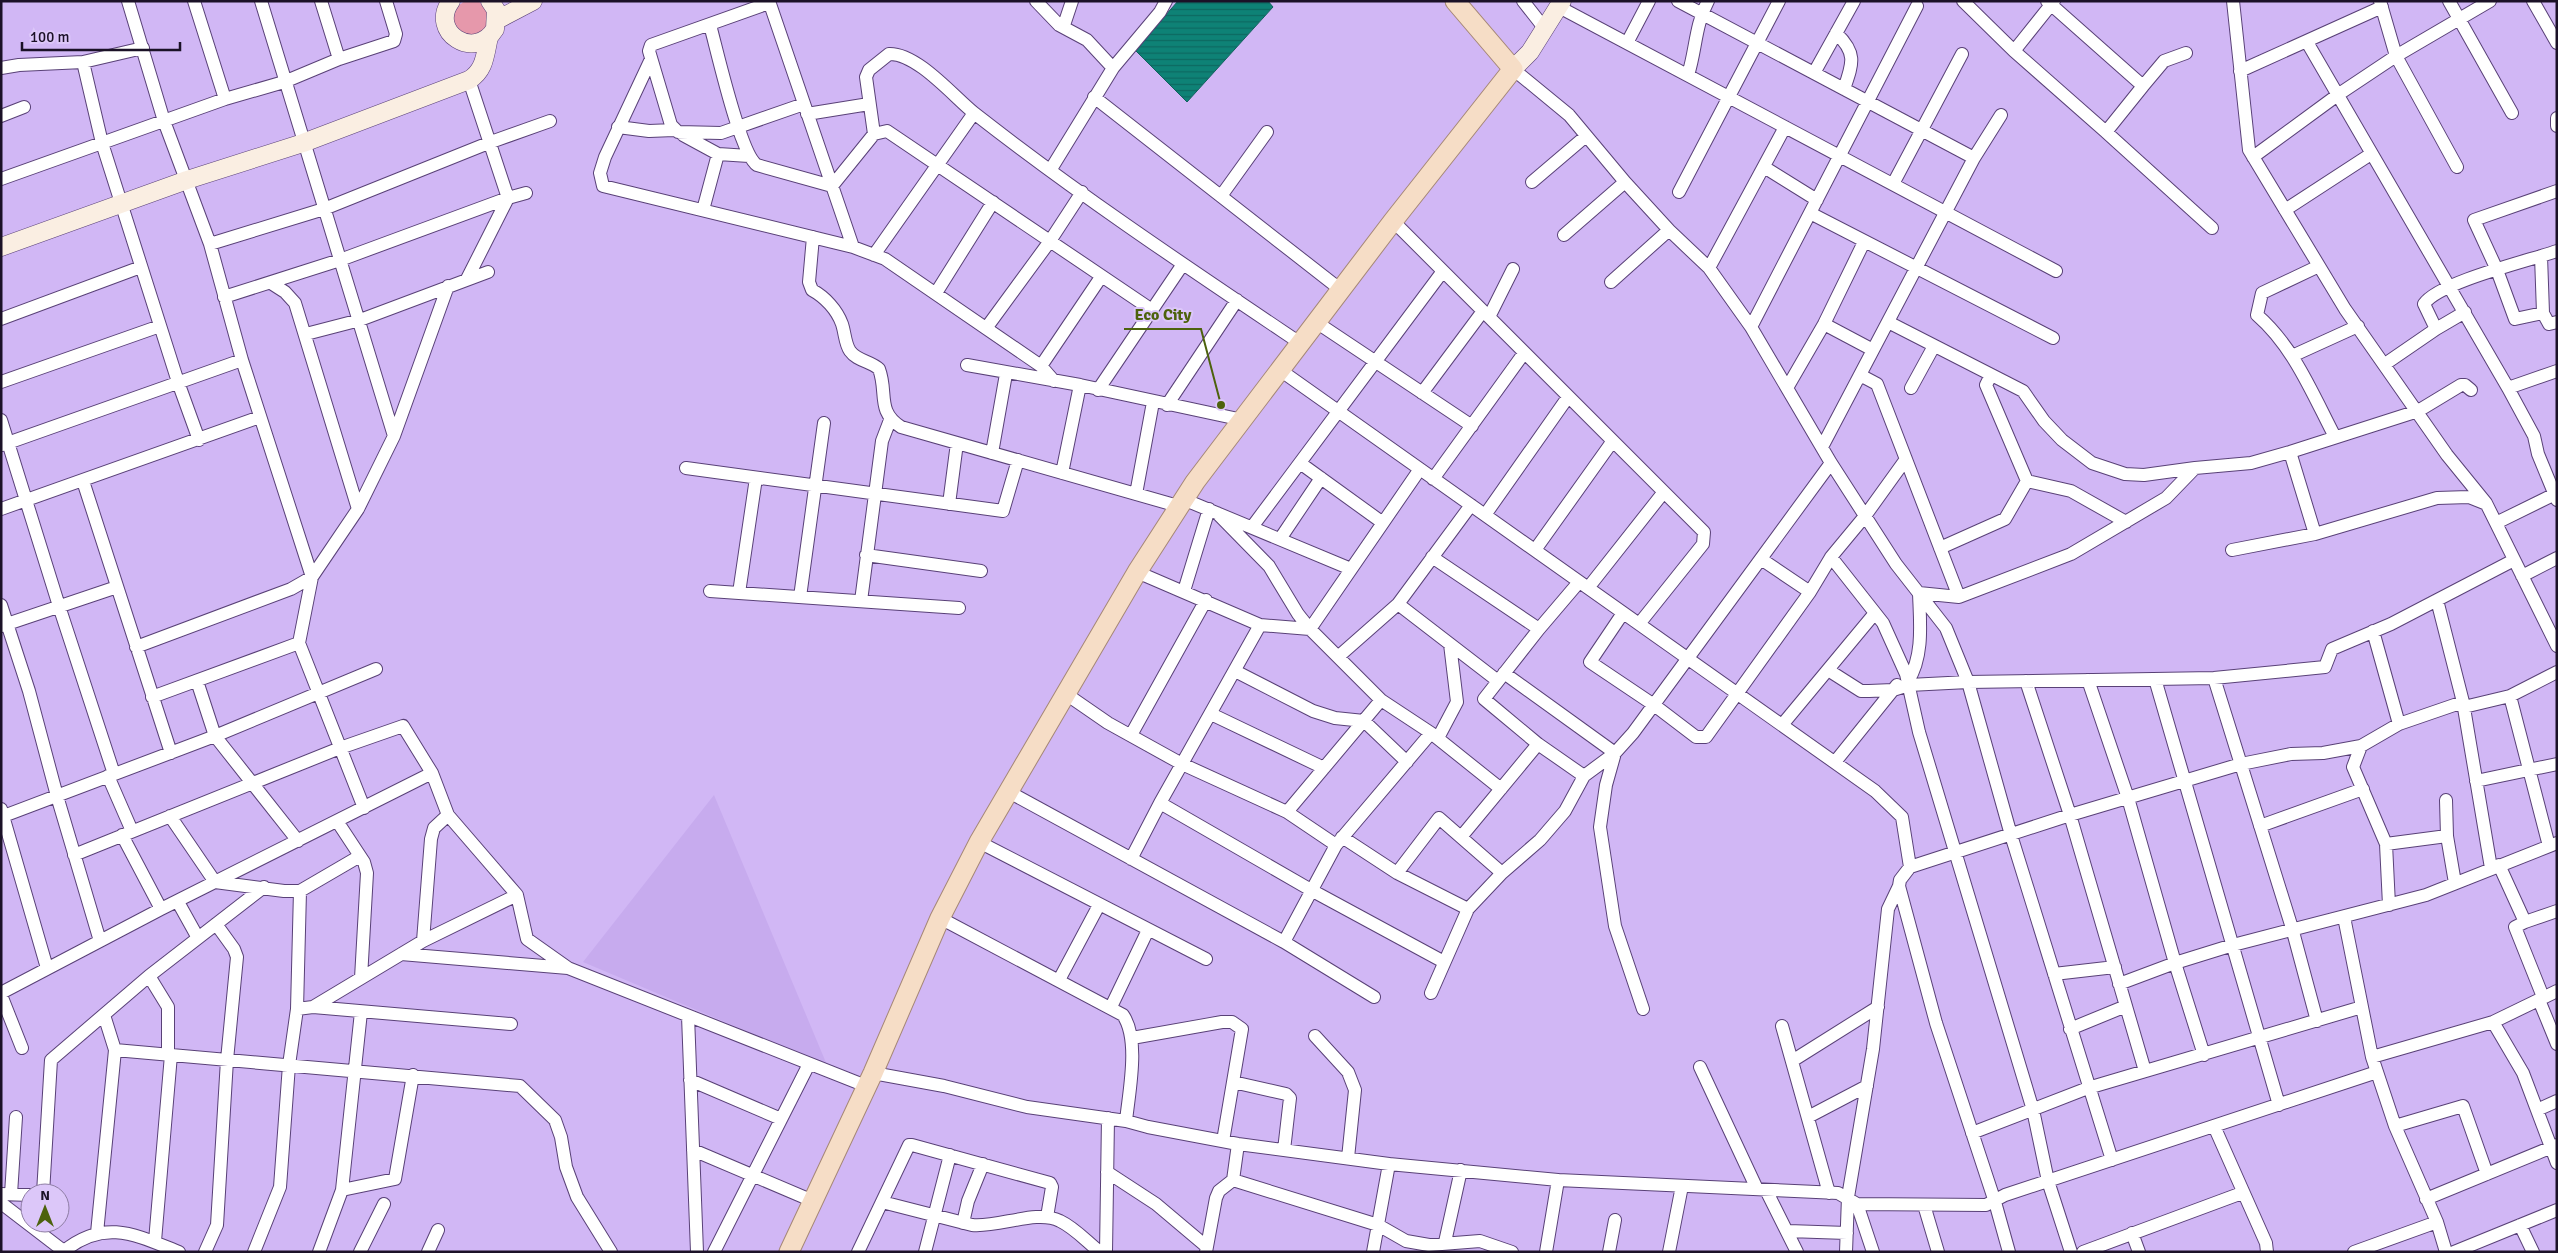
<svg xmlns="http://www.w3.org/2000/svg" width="2558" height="1253" font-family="Signika,sans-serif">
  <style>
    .built { fill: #c7abee }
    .green { fill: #e698ab }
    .water { fill: url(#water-rules); stroke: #12605e }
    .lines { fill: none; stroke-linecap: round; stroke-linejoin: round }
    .street-casing { stroke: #594177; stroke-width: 14 }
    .secondary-casing { stroke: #594177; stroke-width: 19 }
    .primary-casing { stroke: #a58776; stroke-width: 21 }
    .street { stroke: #fff; stroke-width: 12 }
    .secondary { stroke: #faeee2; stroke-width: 18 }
    .primary { stroke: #f6ddc6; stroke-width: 19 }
    .leader { fill: none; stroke: #4d620d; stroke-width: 2 }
    .callout-dot { fill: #4d620d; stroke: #dcc7f9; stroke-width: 2 }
    .callout-label { font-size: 16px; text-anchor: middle; font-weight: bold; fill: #4d620d; stroke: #dcc7f9; stroke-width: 4; stroke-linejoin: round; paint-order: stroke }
  </style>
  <defs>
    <pattern id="water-rules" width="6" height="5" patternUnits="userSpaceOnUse" patternTransform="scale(1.25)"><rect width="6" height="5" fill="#0e8276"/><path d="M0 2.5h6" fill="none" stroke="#0d6961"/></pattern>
  </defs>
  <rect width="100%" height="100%" fill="#d1b7f5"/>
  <path class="built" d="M 714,795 L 827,1065 L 583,962 Z"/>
  <path class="green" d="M 465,1 L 478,1 L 489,10 L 488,33 L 459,37 L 452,16 L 455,8 Z"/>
  <path class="water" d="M 1178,1 L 1268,1 L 1273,7 L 1187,102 L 1135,50 Z"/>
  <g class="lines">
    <g class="street-casing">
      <path id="street" d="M 128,1 L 164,121 L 210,244 L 242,360 L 312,577 L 299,643 L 152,697
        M 194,1 L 225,99
        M 261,1 L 394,436
        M 321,1 L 339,59
        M 769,1 L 853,247 L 885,259 L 1041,366 L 1054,381
        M 1036,1 L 1059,25 L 1087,40 L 1113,68
        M 1523,1 L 1545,29
        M 1678,1 L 1974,158 L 2001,115
        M 1963,1 L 2014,51 L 2106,132 L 2143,86 L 2047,1
        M 2233,1 L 2249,150 L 2345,309 L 2447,455 L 2486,503 L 2557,646
        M 2380,1 L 2396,56 L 2457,167
        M 2449,1 L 2512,113
        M 2533,1 L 2557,43
        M 769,3 L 651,45 L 649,51 L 671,125 L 678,132 L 721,133 L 804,104
        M 1559,7 L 2056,271
        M 710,25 C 717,50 740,154 757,165 L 832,186 L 874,134 L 887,131 L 1152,310
        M 1059,25 L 1065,22 L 1072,1
        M 1836,33 C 1857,53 1853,63 1844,89
        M 2307,42 L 2508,388 L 2534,436 L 2538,454 L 2557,500
        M 1627,43 L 1649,1
        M 2014,51 L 2054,1
        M 651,59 L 605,157 L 600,173 L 603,186 L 853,247
        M 83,62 L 102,143 L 178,382 L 199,440
        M 1,68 L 19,65 L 83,62 L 143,48
        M 1513,69 L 1569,115 L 1625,182 L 1669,230 L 1709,268 L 1751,327 L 1831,463 L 1896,564 L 1946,628 L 1968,682 L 2011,835 L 2112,1160
        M 2240,71 L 2382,7
        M 1814,73 L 1854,1
        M 1688,75 C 1696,50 1695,25 1708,1
        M 2143,86 L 2164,61 L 2186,53
        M 1094,97 L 1341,290
        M 807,114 L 869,104
        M 1,116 L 24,107
        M 2557,118 L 2557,126
        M 618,127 L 649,131 L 674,130
        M 2106,132 L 2212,228
        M 874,134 L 866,77 L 869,70 L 889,54 C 917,53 953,96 974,113 C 1079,195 1190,269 1300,343
        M 683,135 L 718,154
        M 2253,157 L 2339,94 L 2396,56 L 2490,1
        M 1764,167 L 1817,200
        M 1051,169 L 1113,68 L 1160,12 L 1166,1
        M 1,179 L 225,99 L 284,82 L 339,59 L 394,41 L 396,34 L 386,1
        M 1532,182 L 1586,136
        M 1893,184 L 1962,54
        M 2557,191 L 2474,220 L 2497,270 L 2515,319 L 2543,313 L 2549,324 L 2557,322
        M 1679,192 L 1779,1
        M 1221,196 L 1267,132
        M 703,210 L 718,154 L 749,156
        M 2285,210 L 2371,154
        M 1810,213 L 2053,338
        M 1393,221 L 1704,532 L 1703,544 L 1639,624
        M 1564,235 L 1625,182
        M 813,237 L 809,282 L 812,290 C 825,297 837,310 842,324 C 845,333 845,344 850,351 C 857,361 871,361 879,369 C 888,393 876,411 901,427 L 1178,506
        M 210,244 L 324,209 L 491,142 L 550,121
        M 874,255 L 974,113
        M 2541,256 L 2543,313
        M 2319,266 L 2262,293 L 2257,315 C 2294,347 2313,395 2335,437
        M 1709,268 L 1785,127
        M 467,279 L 508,198 L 469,80
        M 1611,282 L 1669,230
        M 271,283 L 285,292 L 295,303 L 358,509
        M 936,293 L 993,202
        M 224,297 L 340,260 L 508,198 L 526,193
        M 1489,317 L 1513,269
        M 1,319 L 141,267
        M 1316,322 L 1472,426
        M 1888,322 L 2023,391 L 2044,421 L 2062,440 L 2092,463 L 2125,474 L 2144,475 L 2195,468
        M 1824,324 L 1873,350
        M 987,327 L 1050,241 L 1082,192
        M 1751,327 L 1917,6
        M 2436,329 L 2465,312
        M 306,334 L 360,320 L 488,272
        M 2292,356 L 2358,326
        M 2385,364 L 2436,329 L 2424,304 C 2439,282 2528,261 2557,251
        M 967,365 L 1080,385 L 1243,420
        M 1041,366 L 1101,277
        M 1280,370 L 1875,791 L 1902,817 L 1910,867
        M 1860,375 L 1877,384 L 1959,597
        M 1991,375 L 1986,385 L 2027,481 L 2071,491 L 2126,522
        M 1,382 L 160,326
        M 1787,388 L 1824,324 L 1864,242
        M 1911,388 L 1934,346
        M 2508,388 L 2557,371
        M 1098,390 L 1183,264
        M 1422,393 L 1483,311
        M 1167,405 L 1237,300
        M 1,420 L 59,606 L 114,774
        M 2,445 L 242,360
        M 1822,447 L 1974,158
        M 2290,452 L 2315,534
        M 992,453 L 1006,374
        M 1300,463 L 1383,523
        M 686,468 L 1003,511 L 1018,460
        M 1062,473 L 1080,385
        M 1433,479 L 1524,353
        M 83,481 L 171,753
        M 1136,494 L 1153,402
        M 1183,499 L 1351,569
        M 949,504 L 957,443
        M 1,509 L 260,417
        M 1217,513 L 1269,566 L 1298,614 L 1310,629 L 1381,700 L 1431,733 L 1501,789
        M 1485,515 L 1568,397
        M 2496,523 L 2557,493
        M 1252,527 L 1443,271
        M 1280,539 L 1321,478
        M 1940,548 L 2005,519 L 2027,481
        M 1535,550 L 1612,442
        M 2232,550 L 2315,534 L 2437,498 L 2469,497 L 2484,503
        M 866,555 L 981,571
        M 1432,557 L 1539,629
        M 1831,557 L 1883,623 L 1906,674 L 1919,732 L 2033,1110 L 2048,1181 L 2071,1252
        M 1761,559 L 1810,592
        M 1137,572 L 1260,625 L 1310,629
        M 2522,576 L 2557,558
        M 1588,588 L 1663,493
        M 710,591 L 959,608
        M 1184,591 L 1209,509
        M 739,593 L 756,478
        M 800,597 L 824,423
        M 2437,600 L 2463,702 L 2491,868
        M 861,601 L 882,441 L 890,420
        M 1398,604 L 1498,681
        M 1,605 L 29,691 L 57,796 L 100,941
        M 1623,613 L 1590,662 L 1654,705 L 1696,737 L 1706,737 L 1810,592 L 1831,557 L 1865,516 L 1906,459
        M 1,626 L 117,587
        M 1310,629 L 1420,469
        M 2373,631 L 2399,724
        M 299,643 L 364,808
        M 136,647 L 291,589 L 312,577 L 358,509 L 394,436 L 448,286
        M 1339,656 L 1398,604 L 1471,505
        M 1828,670 L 1861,691 L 1869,691 L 1893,690 L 1909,685 L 1968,682 L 2214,678 L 2325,667 L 2332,649 L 2391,624 L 2514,560
        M 1235,671 L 1313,711 L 1335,718 L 1364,721 L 1407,762
        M 1504,673 L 1615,753 L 1606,785 L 1600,827 L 1615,926 L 1643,1009
        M 2214,678 L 2292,928 L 2317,1021
        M 2155,679 L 2279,1105
        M 2088,680 L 2128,798 L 2175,963 L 2204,1055
        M 197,681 L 215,736 L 298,841
        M 1908,681 C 1924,656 1920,622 1919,593 L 1959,597 L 2071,554 L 2166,498 L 2195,468 L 2251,463 L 2290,452 L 2418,411 L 2461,385 L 2465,385 L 2471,390
        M 2026,681 L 2070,815 L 2145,1071
        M 1066,694 L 1108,723 L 1182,764 L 1287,812 L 1336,845
        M 2510,696 L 2549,846
        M 2464,707 L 2510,696 L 2557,672
        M 1211,714 L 1324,768
        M 1782,725 L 1875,613
        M 1131,735 L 1206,600
        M 1438,738 L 1457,702 L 1450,644
        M 1538,744 L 1584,776
        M 2361,746 L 2353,767 L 2386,844 L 2389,905
        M 1835,762 L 1897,685
        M 108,776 L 132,831
        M 2476,781 L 2557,764
        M 1009,792 L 1284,942 L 1374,997
        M 2446,800 L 2447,836 L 2455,883
        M 1160,803 L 1311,890 L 1444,962
        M 1,809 L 47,968
        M 1287,812 L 1381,700
        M 170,816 L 215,882 L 284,891 L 300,891 L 360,856
        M 1,817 L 215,736 L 376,669
        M 337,821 L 364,862 L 367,873 L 361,978
        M 2260,826 L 2363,789
        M 122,835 L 161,909
        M 1342,837 L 1397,873 L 1468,909
        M 1461,837 L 1538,744 L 1484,699 L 1539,629 L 1579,582
        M 979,842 L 1206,959
        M 2386,844 L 2447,836
        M 74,855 L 340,748 L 403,726 L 432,773 L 448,815 L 517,895 L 527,939 L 568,968 L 866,1086
        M 1131,859 L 1160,803 L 1260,625
        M 2499,865 L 2525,922
        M 1397,873 L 1439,818 L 1502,873
        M 178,902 L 198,938
        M 2344,917 L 2372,1057 L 2395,1126 L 2437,1222 L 2446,1252
        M 940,918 L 1123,1015 C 1140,1040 1129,1091 1126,1121
        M 423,941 L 431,839 L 434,828 L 448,815
        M 1284,942 L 1336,845 L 1431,733
        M 401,954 L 568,968
        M 2054,974 L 2115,967
        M 149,976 L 168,1007 L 168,1055
        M 1059,980 L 1099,905
        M 2119,984 L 2175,963 L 2233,945 L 2426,895 L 2557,843
        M 1,993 L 161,909 L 432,773
        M 1431,993 L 1468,909 L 1502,873 L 1540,840 L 1565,811 L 1584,776 L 1615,753 L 1633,733 L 1831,463
        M 1,995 L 22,1048
        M 2543,997 L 2515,927 L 2525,922 L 2557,911
        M 2539,1000 L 2557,1044
        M 313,1007 L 511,1024
        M 1111,1007 L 1148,930
        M 297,1009 L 313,1007 L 423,941 L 517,895
        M 688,1016 L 697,1252
        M 2493,1022 L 2523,1073 L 2557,1163
        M 1782,1026 L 1829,1193
        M 2070,1029 L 2126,1006
        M 1315,1036 L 1348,1072 L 1355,1090 L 1348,1158
        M 1132,1038 L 1222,1022 L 1232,1022 L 1242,1029 L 1223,1141
        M 115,1050 L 520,1086 L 555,1120 L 561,1137 L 566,1167 L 577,1197 L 611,1252
        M 2372,1057 L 2493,1022 L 2557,991
        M 1792,1061 L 1878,1007
        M 1700,1067 L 1757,1189
        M 873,1073 L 944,1086 L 1027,1107 L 1126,1121 L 1148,1127 L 1238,1144 L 1389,1164 L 1558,1180 L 1838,1193 L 1857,1204 L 1873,1252
        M 690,1080 L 781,1119
        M 1233,1082 L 1286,1094 L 1290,1098 L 1284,1150
        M 2537,1110 L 2557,1101
        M 1808,1117 L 1867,1086
        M 2214,1126 L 2266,1243 L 2267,1252
        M 2395,1126 L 2463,1106 L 2487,1174
        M 1972,1133 L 2088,1088 L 2362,1007
        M 693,1150 L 813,1201
        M 1107,1172 L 1156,1204 L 1207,1247
        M 1233,1180 L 1378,1225 L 1406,1241 L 1429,1245 L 1480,1241 L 1512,1252
        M 342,1190 L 395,1179 L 413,1075
        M 1766,1190 L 1797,1252
        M 43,1193 L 51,1060 L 149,976 L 264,887
        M 1,1194 L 30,1195
        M 11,1194 L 16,1117
        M 2426,1199 L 2557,1145
        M 882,1202 L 972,1225 C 998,1228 1037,1209 1060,1221 C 1075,1228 1087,1242 1100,1252
        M 1,1203 L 65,1252
        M 1857,1204 L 1986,1205 L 2005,1195 L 2377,1072
        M 1924,1205 L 1938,1252
        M 963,1223 L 968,1201 L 983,1164
        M 2520,1225 L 2533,1252
        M 1788,1231 L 1847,1233
        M 97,1233 L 115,1050 L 104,1015
        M 2132,1233 L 2139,1252
        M 155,1241 L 171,1055
        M 1445,1242 L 1461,1170
        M 64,1251 C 105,1218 136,1235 179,1252
        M 205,1252 L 217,1225 L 227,1060 L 237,957 L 234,949 L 216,924
        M 254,1252 L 280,1187 L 289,1065 L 297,1009 L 300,891
        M 319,1252 L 342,1190 L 361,1012
        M 360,1252 L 384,1204
        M 428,1252 L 438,1230
        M 714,1252 L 809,1064
        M 858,1252 L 909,1145 L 912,1145 L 1050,1183 L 1052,1187 L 1047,1217
        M 925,1252 L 950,1155
        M 1106,1252 L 1108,1118
        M 1206,1252 L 1216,1198 L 1219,1191 L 1233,1180 L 1238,1144
        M 1373,1252 L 1389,1164
        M 1546,1252 L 1558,1180
        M 1609,1252 L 1615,1220
        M 1669,1252 L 1682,1186
        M 1846,1252 L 1848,1197 L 1873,1049 L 1888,909 L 1899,886
        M 2009,1252 L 1995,1202 L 1936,1023 L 1899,886 L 1900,880 L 1910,867 L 2070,815 L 2241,764 L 2291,754 L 2323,753 L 2361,746 L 2399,724 L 2463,702
        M 2083,1252 L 2242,1193
        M 2354,1252 L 2437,1222
        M 2454,1252 L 2557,1210"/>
    </g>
    <g class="secondary-casing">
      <path id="secondary" d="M 451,1 C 428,32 475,62 495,29 L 496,10 L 490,1
        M 497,20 L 533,1
        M 1513,69 L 1530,52 L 1562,1
        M 1,247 L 187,180 L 303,143 L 469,80 C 485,70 485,55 489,37"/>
    </g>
    <g class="primary-casing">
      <path id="primary" d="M 789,1252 L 873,1073 L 940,918 L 979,842 L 1137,572 L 1195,482 L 1393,221 L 1513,69 L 1455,1"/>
    </g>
    <use href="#street" class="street"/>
    <use href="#secondary" class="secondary"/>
    <use href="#primary" class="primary"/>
  </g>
  <path class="leader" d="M1221 405L1201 329H1124"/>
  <circle class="callout-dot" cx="1221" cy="405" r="5"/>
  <g class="callout-label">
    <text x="1163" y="320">Eco City</text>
  </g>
  <rect width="2558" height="1253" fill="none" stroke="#1b1127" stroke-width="5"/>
  <g transform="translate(45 1208)"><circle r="24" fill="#dcc7f9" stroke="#8f7ea5"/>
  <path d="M0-4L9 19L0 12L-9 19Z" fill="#4d620d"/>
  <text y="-8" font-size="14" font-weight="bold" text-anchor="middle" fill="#1b1127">N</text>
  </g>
  <path d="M22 42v8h158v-8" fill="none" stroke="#1b1127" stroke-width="2.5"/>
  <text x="30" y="42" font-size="15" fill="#1b1127" stroke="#dcc7f9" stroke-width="4" paint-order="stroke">100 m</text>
</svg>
